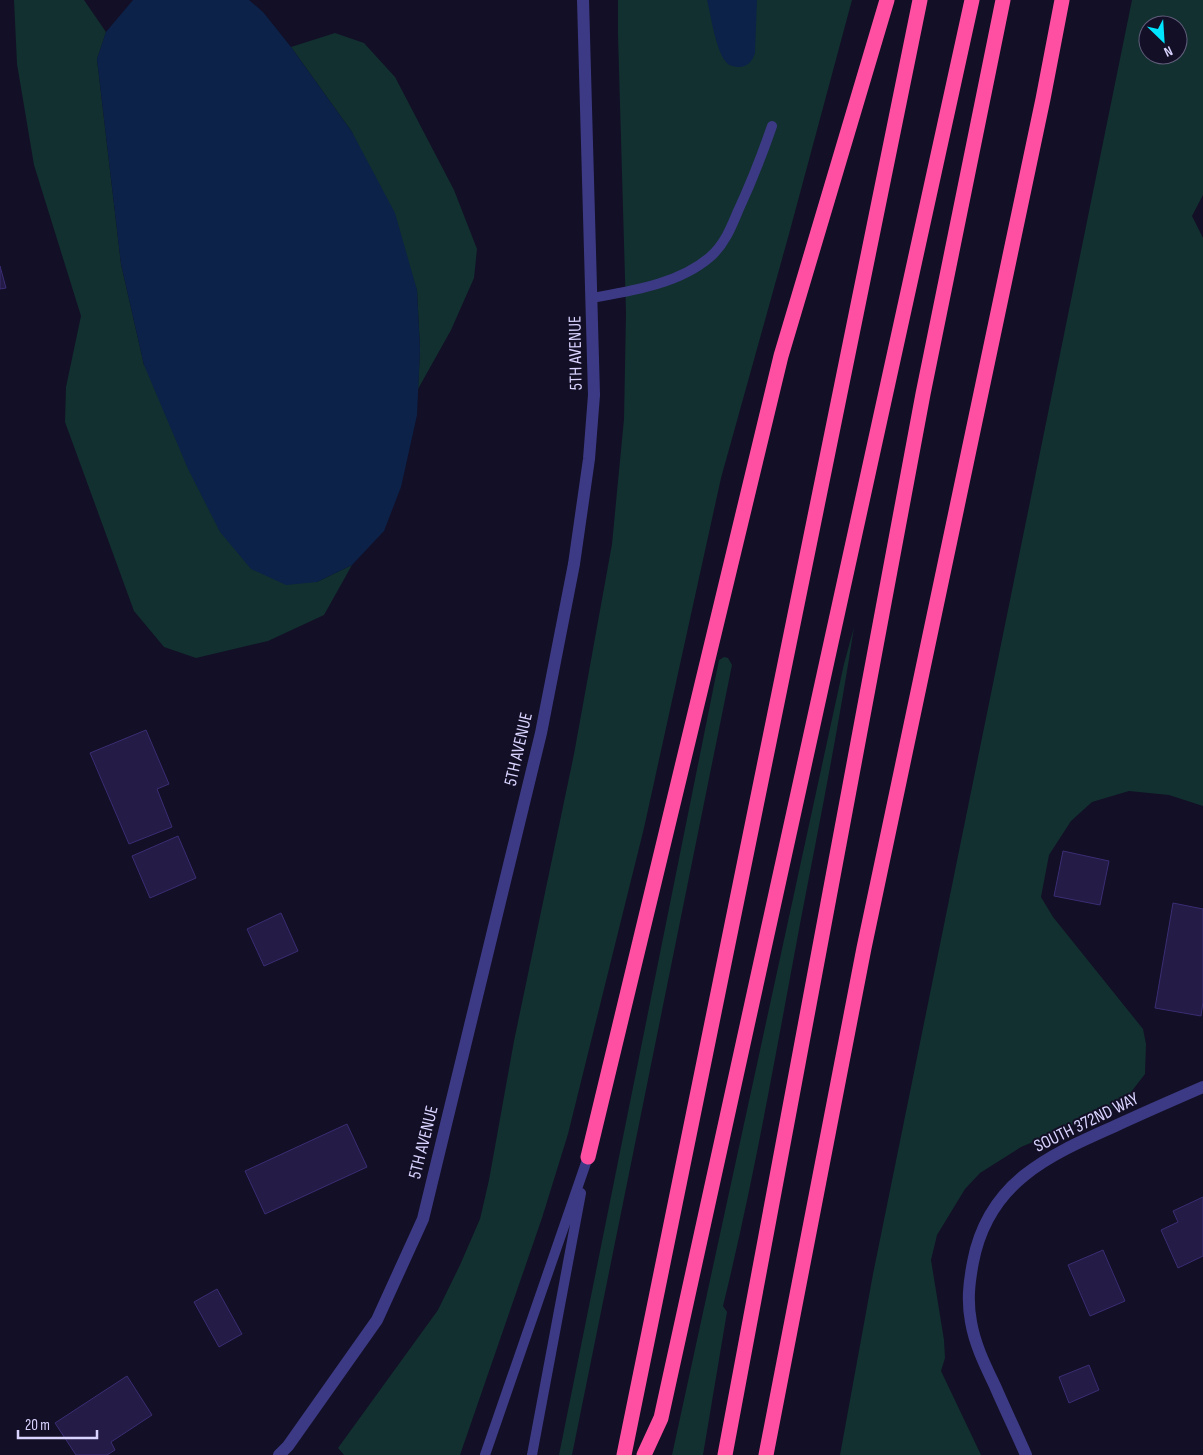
<svg xmlns="http://www.w3.org/2000/svg" width="1203" height="1455" font-family="'Sofia Sans Condensed',sans-serif">
  <style>
    .green { fill: #12302f; fill-rule: evenodd }
    .water { fill: #0c2248 }
    .building { fill: #241b47; stroke: #3b2d73 }
    .lines { fill: none; stroke-linecap: round; stroke-linejoin: round }
    .service { stroke: #3d3a85; stroke-width: 10 }
    .tertiary { stroke: #3d3a85; stroke-width: 12 }
    .motorway { stroke: #ff4fa3; stroke-width: 15 }
    .labels { text-anchor: middle; stroke-width: 4; stroke-linejoin: round; paint-order: stroke }
    .street-label { font-size: 18px; fill: #d9d4ff; stroke: #130f26 }
  </style>
  <rect width="100%" height="100%" fill="#130f26"/>
  <path class="green" d="M 14,0 L 84,0 L 106,32 L 97,59 L 121,264 L 144,365 L 317,582 L 352,565 L 324,615 L 268,641 L 196,658 L 164,647 L 134,611 L 65,422 L 66,387 L 81,316 L 34,165 L 17,64 Z
    M 618,0 L 852,0 L 789,234 L 721,478 L 644,828 L 568,1134 L 542,1218 L 460,1455 L 344,1455 L 338,1448 L 438,1310 L 460,1265 L 480,1219 L 489,1180 L 514,1041 L 574,754 L 612,544 L 624,419 L 626,313 L 618,35 Z
    M 1132,0 L 1203,0 L 1203,195 L 1192,216 L 1203,238 L 1203,806 L 1169,795 L 1129,791 L 1092,802 L 1071,821 L 1049,855 L 1041,897 L 1053,917 L 1143,1029 L 1146,1044 L 1145,1074 L 1121,1105 L 1021,1147 L 980,1173 L 965,1189 L 937,1235 L 931,1260 L 944,1340 L 945,1358 L 941,1371 L 981,1455 L 840,1455 L 873,1274 ZM 1148,25 L 1178,25 L 1178,55 L 1148,55 Z
    M 335,33 L 364,43 L 395,77 L 454,190 L 477,249 L 474,278 L 451,330 L 418,389 L 420,350 L 417,290 L 352,132 L 291,47 Z
    M 854,627 C 839,726 819,825 800,924 C 776,1052 754,1180 723,1306 L 727,1312 L 703,1455 L 672,1455 L 844,664 Z
    M 724,657 L 728,658 L 732,665 L 572,1455 L 559,1455 L 719,660 Z"/>
  <path class="water" d="M 133,0 L 249,0 L 263,12 L 291,47 L 352,132 L 395,213 L 417,290 L 420,350 L 417,415 L 401,487 L 384,531 L 352,565 L 317,582 L 286,585 L 251,569 L 220,532 L 188,469 L 144,365 L 121,264 L 97,59 L 106,32 Z
    M 707,0 L 757,0 L 755,53 C 753,60 748,67 739,67 C 736,67 730,66 728,64 C 716,54 711,15 707,0 Z"/>
  <path class="building" d="M 0,266 L 6,288 L 0,289 Z
    M 146,730 L 169,784 L 157,789 L 172,827 L 129,844 L 90,753 Z
    M 178,836 L 196,878 L 150,898 L 132,856 Z
    M 1063,851 L 1109,861 L 1100,905 L 1054,896 Z
    M 1173,903 L 1203,909 L 1203,1002 L 1201,1016 L 1155,1008 Z
    M 281,913 L 298,951 L 264,966 L 247,929 Z
    M 347,1124 L 367,1167 L 265,1214 L 245,1171 Z
    M 1203,1197 L 1203,1256 L 1178,1268 L 1161,1230 L 1178,1222 L 1173,1211 Z
    M 1103,1250 L 1125,1301 L 1090,1316 L 1068,1265 Z
    M 217,1289 L 242,1334 L 219,1347 L 194,1302 Z
    M 1089,1365 L 1099,1390 L 1069,1403 L 1059,1377 Z
    M 127,1376 L 152,1415 L 111,1442 L 115,1450 L 107,1455 L 76,1455 L 55,1423 Z"/>
  <g class="lines">
    <path class="service" d="M 592,298 C 631,291 679,284 710,257 C 724,245 731,228 738,211 C 751,183 762,155 772,126
      M 485,1455 L 588,1157
      M 532,1455 L 581,1193"/>
    <path class="tertiary" d="M 279,1455 L 288,1446 L 377,1320 L 423,1219 L 541,733 L 574,564 L 589,459 L 594,395 L 583,0
      M 1026,1455 C 1016,1432 1005,1409 995,1386 C 985,1365 975,1345 971,1322 C 967,1301 969,1283 973,1262 C 988,1183 1047,1156 1113,1127 C 1143,1113 1173,1100 1203,1087"/>
    <path class="motorway" d="M 588,1157 L 781,356 L 887,0
      M 624,1455 L 920,0
      M 644,1455 L 661,1418 L 972,0
      M 725,1455 L 923,394 L 1003,0
      M 766,1455 L 864,948 L 1043,99 L 1062,0"/>
  </g>
  <g class="labels">
    <g class="street-label">
      <text transform="translate(575 353) rotate(-91)" y="6">5TH AVENUE</text>
      <text transform="translate(518 749) rotate(-77)" y="6">5TH AVENUE</text>
      <text transform="translate(1086 1122) rotate(-26)" y="6">SOUTH 372ND WAY</text>
      <text transform="translate(423 1142) rotate(-76)" y="6">5TH AVENUE</text>
    </g>
  </g>
  <g transform="translate(1163 40) rotate(155)"><circle r="24" fill="#130f26" stroke="#625e7d"/>
  <path d="M0-4L9 19L0 12L-9 19Z" fill="#00e5ff"/>
  <text y="-8" font-size="14" font-weight="bold" text-anchor="middle" fill="#d9d4ff">N</text>
  </g>
  <path d="M18 1430v8h79v-8" fill="none" stroke="#d9d4ff" stroke-width="2.5"/>
  <text x="25" y="1430" font-size="15" fill="#d9d4ff" stroke="#130f26" stroke-width="4" paint-order="stroke">20 m</text>
</svg>
